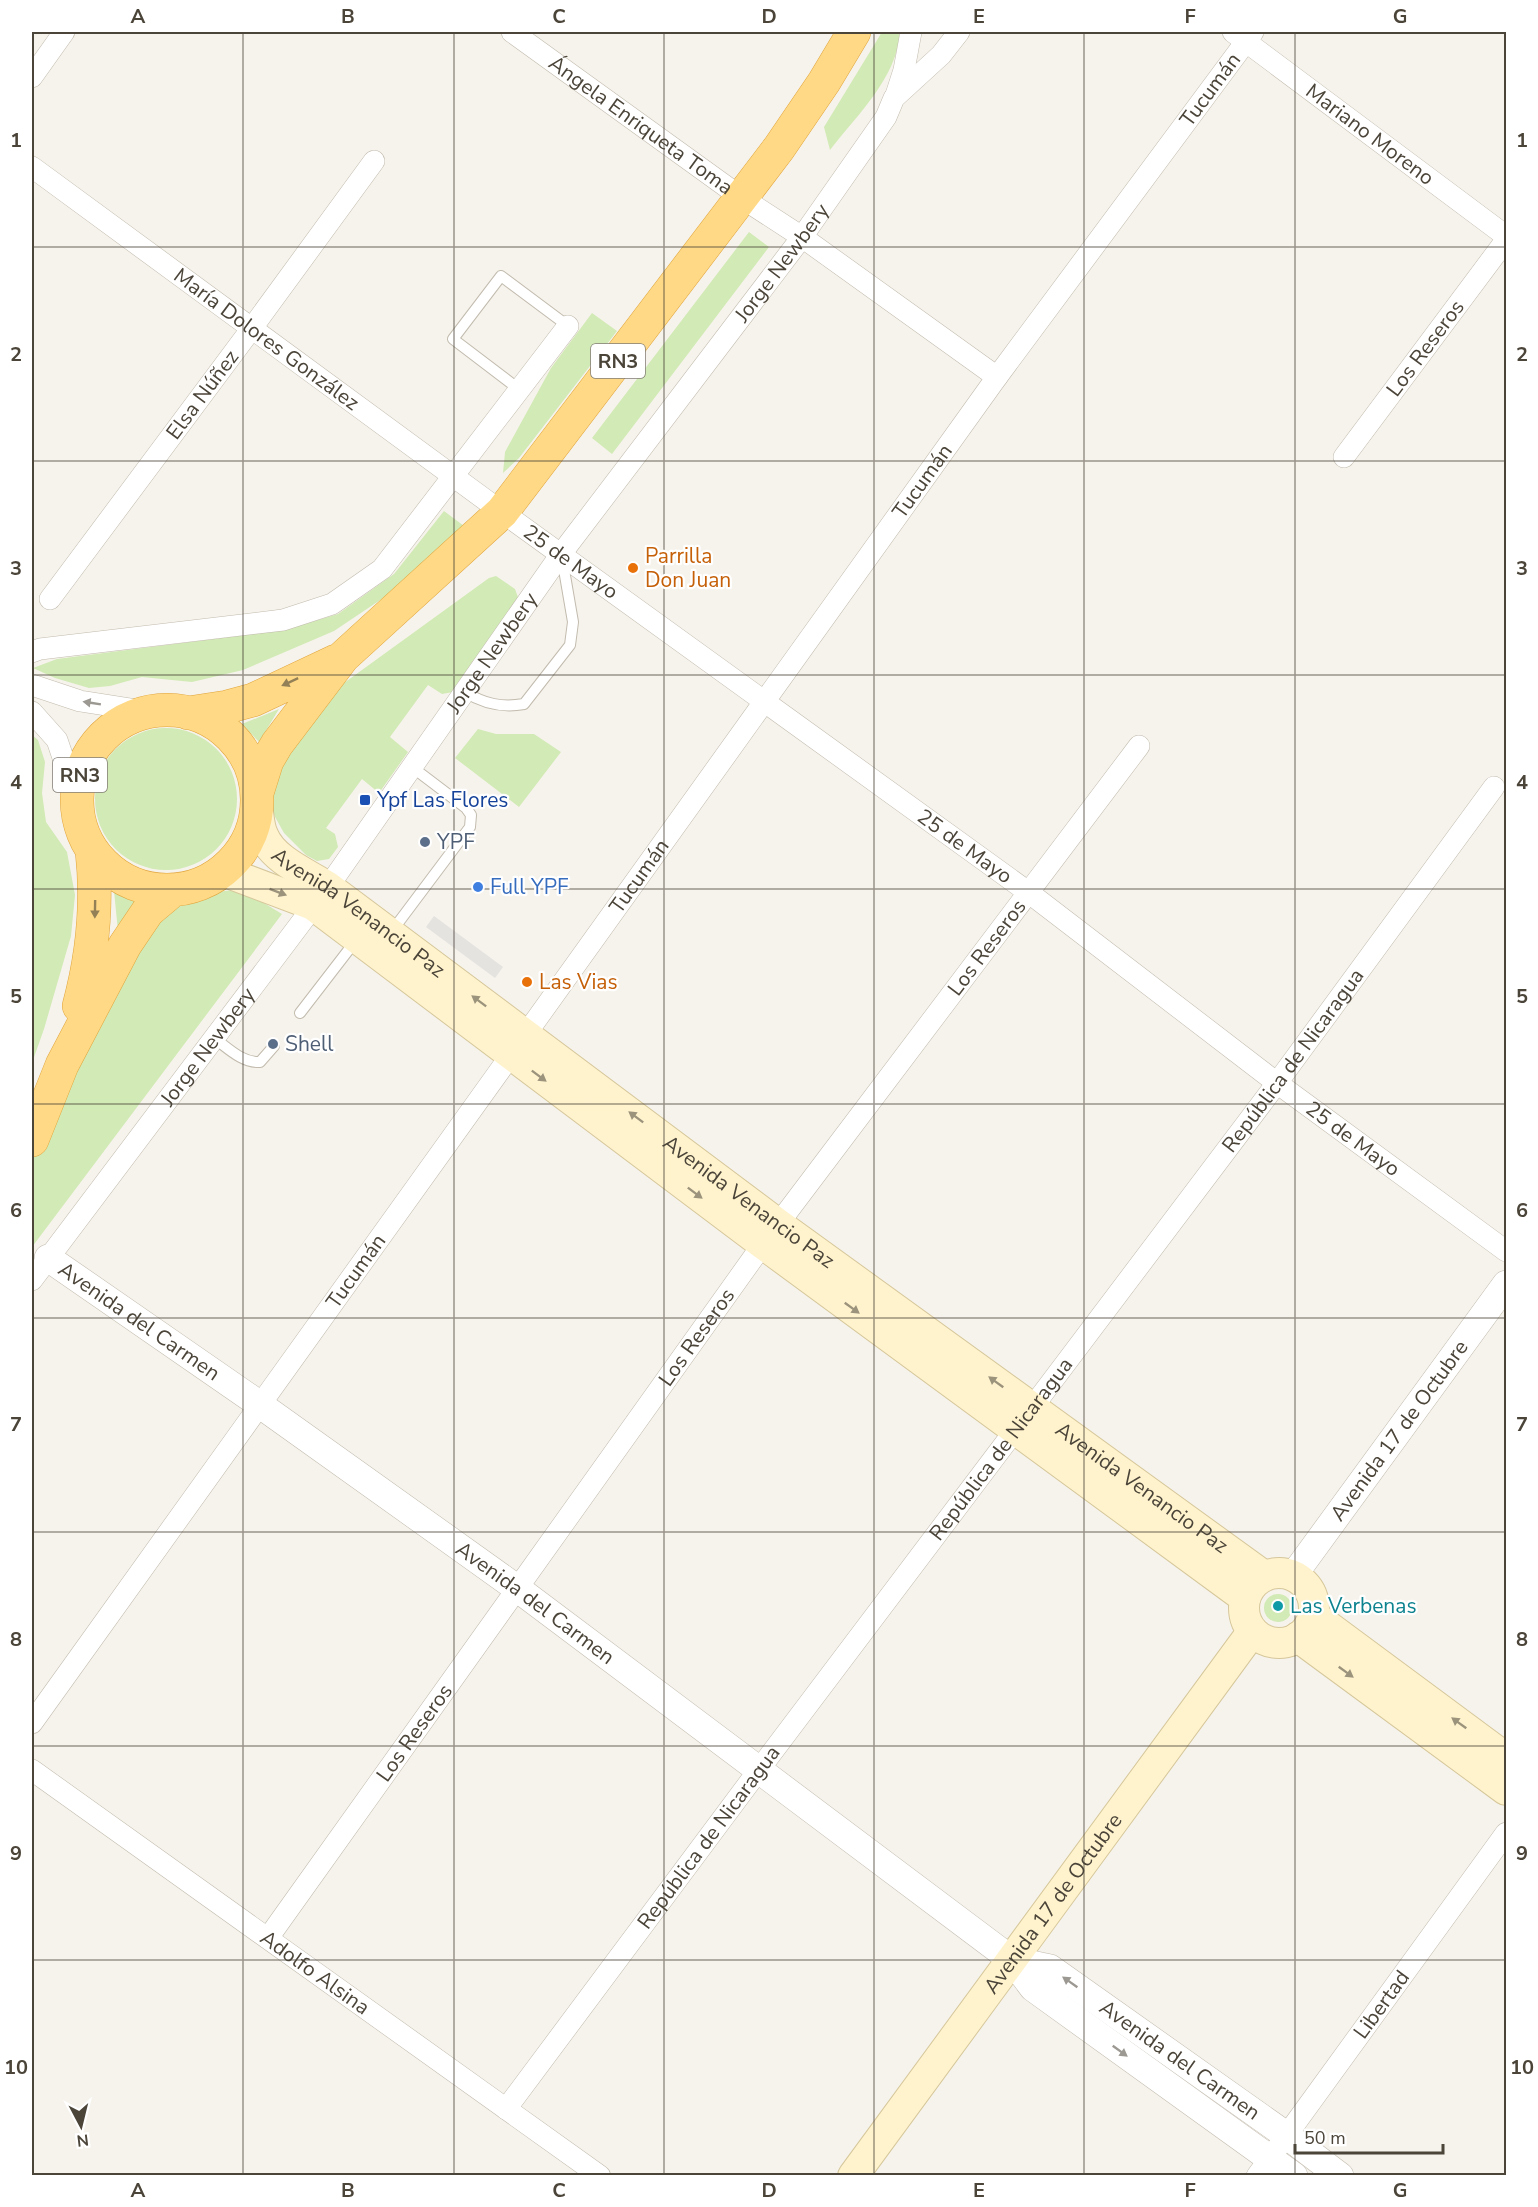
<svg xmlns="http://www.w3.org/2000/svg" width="1538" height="2207" font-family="'Nunito Sans',sans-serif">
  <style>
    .green { fill: #d2eab5 }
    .parking { fill: #e5e3e0 }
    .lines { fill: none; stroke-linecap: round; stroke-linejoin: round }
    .service-casing { stroke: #c2bbae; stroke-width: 12 }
    .minor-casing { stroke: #c2bbae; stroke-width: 22 }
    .tertiary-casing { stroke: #c2bbae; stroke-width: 28 }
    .secondary-casing { stroke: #d6c79b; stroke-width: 32 }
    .trunk-casing { stroke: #e0a43c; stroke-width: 34 }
    .service { stroke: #fff; stroke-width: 10 }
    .minor { stroke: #fff; stroke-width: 21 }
    .tertiary { stroke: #fff; stroke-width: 27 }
    .secondary { stroke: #fff3cd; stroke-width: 30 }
    .trunk { stroke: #ffd985; stroke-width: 33 }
    .oneway { fill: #938057 }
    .oneway2 { fill: #9c9892 }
    .oneway3 { fill: #9c937c }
    .grid { fill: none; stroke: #4b4439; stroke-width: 1.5; stroke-opacity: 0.55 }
    .food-dot { fill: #e8710a; stroke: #fff; stroke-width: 2 }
    .transit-dot { fill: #1a4fb4; stroke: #fff; stroke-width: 2 }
    .service-dot { fill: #5c6f8a; stroke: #fff; stroke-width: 2 }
    .shop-dot { fill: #3f7fe0; stroke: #fff; stroke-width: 2 }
    .culture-dot { fill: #0f9aa8; stroke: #fff; stroke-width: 2 }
    .labels { text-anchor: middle; stroke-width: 4.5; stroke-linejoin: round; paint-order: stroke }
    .shield { fill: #fff; stroke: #817c74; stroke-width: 1.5 }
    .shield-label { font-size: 20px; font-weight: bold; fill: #4b4439 }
    .street-label { font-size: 21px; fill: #4b4439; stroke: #fff }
    .food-label { font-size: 21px; fill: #c56008; stroke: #fff; text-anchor: start }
    .transit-label { font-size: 21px; fill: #164399; stroke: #fff; text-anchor: start }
    .service-label { font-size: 21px; fill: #4e5e75; stroke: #fff; text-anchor: start }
    .shop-label { font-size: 21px; fill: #366cbe; stroke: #fff; text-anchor: start }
    .culture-label { font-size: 21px; fill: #0d838f; stroke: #fff; text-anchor: start }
    .neatline { fill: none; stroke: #4b4439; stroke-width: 2 }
    .grid-label { font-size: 20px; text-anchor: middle; font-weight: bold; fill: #4b4439 }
  </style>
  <rect width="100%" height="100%" fill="#f6f3ec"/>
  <path class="green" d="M 882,32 L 900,32 C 897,78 857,115 830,150 L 824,127 Z
    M 749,232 L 769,247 L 612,454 L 592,438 Z
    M 592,313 L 617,331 L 519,458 L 503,473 L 505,452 L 551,368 Z
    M 444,511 L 464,526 L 416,576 L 334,631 L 243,670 L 192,682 L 142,677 L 110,686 L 89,688 L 55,678 L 33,668 L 57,659 L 284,630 L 338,614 L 394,574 Z
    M 496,576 L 515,589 L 519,600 L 453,692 L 442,694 L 428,685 L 390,737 L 408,752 L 379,793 L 362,779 L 326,828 L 335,834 L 338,847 L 329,859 L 317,861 L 306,855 L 284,833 L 274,815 L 270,791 L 283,758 L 344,683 L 489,578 Z
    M 279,709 L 259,742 L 242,724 Z
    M95 799a71 71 0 1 1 142 0a71 71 0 1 1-142 0Z
    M 478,729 L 496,734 L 534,734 L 561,752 L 519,807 L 455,758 Z
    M 32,735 L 38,740 L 45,762 L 42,793 L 46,822 L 67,852 L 75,895 L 71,936 L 44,1029 L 32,1063 Z
    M 241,889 L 282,914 L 32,1247 L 32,1160 L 90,1040 L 162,911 L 187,899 L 209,893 Z
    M 114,891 L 138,898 L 118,931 Z
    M1264 1608a14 14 0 1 1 28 0a14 14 0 1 1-28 0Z"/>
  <path class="parking" d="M 434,916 L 503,967 L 495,978 L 426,927 Z"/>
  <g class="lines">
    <g class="service-casing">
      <path id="service" d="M 520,390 L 453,339 L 501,276 L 568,326
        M 465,692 C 484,704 502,708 524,704 L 570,645 L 573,622 L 562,558
        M 392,931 L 470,827 L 471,815 L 466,808 L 412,767
        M 300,1013 L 357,939
        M 214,1038 C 228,1048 242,1063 260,1062 L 274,1046"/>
    </g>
    <g class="minor-casing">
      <g id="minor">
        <path id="s1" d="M 512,32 L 742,198 L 802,237 L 997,377"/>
        <path id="s2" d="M 1233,32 L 1506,236"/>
        <path d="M 32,77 L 64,32"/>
        <path d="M 896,95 L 904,70 L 911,32"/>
        <path id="s3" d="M 32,167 L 502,512 L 1028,892 L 1277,1083 L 1506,1251"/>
        <path id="s4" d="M 1344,457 L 1506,240"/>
        <path id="s5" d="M 50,599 L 252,328 L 374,161"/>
        <path d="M 32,652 L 40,649 L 283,620 L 332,604 L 382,569 L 568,326"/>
        <path d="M 32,685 L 80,701 L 150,712"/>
        <path d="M 32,712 L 57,740 L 76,796"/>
        <path id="s6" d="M 32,1280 L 328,887 L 561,554 L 802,237 L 886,117 L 894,98 L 941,55 L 959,32"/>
        <path id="s7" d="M 32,1723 L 997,377 L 1253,32"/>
        <path id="s8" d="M 32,1770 L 600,2176"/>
        <path id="s9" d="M 268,1938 L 763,1244 L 1139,746"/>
        <path id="s10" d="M 506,2109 L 758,1771 L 1277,1083 L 1494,787"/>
        <path id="s11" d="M 1257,2176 L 1506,1833"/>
      </g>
    </g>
    <g class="tertiary-casing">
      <g id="tertiary">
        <path id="s12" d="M 48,1258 L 259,1404 L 518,1589 L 1012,1960 L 1033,1988 L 1294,2176"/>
        <path id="s13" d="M 1293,1576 L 1506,1284"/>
        <path id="s14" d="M 1012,1960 L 1050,1968 L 1286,2135 L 1340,2176"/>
      </g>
    </g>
    <g class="secondary-casing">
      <g id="secondary">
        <path id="s15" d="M 257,807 C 259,816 259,827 263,835 C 273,860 306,873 328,887 L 778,1224 L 1264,1576"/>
        <path d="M 223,871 L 313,905 L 763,1244 L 1245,1598"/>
        <circle cx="1279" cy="1608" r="35"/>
        <path d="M 1313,1615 L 1506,1758"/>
        <path d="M 1298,1637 L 1506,1790"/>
        <path id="s16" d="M 853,2176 L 1252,1632"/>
      </g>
    </g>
    <g class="trunk-casing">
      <path id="trunk" d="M77 800a90 90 0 1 1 180 0a90 90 0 1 1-180 0Z
        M 188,713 L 227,707 L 253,700 L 336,661
        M 257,793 L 267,761 L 277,744 L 343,657 L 502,512 L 779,148 L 824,82 L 854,32
        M 79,1006 C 93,954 98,905 92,851
        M 32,1140 L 62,1065 L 125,945 L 148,911 L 173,890"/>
    </g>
    <use href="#service" class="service"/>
    <use href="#minor" class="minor"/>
    <use href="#tertiary" class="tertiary"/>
    <use href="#secondary" class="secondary"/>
    <use href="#trunk" class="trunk"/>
  </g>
  <defs><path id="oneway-solid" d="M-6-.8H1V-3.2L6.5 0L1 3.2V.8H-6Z" transform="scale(1.5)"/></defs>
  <g class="oneway">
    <use href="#oneway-solid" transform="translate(290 682) rotate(155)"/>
    <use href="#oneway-solid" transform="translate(95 909) rotate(91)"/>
  </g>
  <g class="oneway2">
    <use href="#oneway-solid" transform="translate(92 703) rotate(-171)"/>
    <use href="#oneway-solid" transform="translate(1070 1982) rotate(-145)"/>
    <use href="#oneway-solid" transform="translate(1120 2051) rotate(36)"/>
  </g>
  <g class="oneway3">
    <use href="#oneway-solid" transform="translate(278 892) rotate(21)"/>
    <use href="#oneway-solid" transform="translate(479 1001) rotate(-143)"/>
    <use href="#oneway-solid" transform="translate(539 1076) rotate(37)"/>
    <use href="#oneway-solid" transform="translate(636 1117) rotate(-143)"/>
    <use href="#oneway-solid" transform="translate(695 1193) rotate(37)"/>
    <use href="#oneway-solid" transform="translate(852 1308) rotate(36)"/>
    <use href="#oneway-solid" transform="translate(996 1382) rotate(-144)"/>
    <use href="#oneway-solid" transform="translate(1346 1672) rotate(36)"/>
    <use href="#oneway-solid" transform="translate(1459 1723) rotate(-144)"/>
  </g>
  <path class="grid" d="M 243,32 L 243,2176M 454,32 L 454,2176M 664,32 L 664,2176M 874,32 L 874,2176M 1084,32 L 1084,2176M 1295,32 L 1295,2176M 32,247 L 1506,247M 32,461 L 1506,461M 32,675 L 1506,675M 32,889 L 1506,889M 32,1104 L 1506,1104M 32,1318 L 1506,1318M 32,1532 L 1506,1532M 32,1746 L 1506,1746M 32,1960 L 1506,1960"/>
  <g class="food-dot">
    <circle cx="633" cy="568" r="6"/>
    <circle cx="527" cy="982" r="6"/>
  </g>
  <rect class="transit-dot" x="359" y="794" width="12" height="12" rx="3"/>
  <g class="service-dot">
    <circle cx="425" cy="842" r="6"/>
    <circle cx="273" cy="1044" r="6"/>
  </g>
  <circle class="shop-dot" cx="478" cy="887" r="6"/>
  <circle class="culture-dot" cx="1278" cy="1606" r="6"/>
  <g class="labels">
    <g class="shield">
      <rect x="591" y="344" width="54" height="34" rx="4.5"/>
      <rect x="53" y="758" width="54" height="34" rx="4.5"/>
    </g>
    <g class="shield-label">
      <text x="618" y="368">RN3</text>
      <text x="80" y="782">RN3</text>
    </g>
    <g class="street-label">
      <text dy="7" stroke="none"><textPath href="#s7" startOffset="2014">Tucumán</textPath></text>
      <text dy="7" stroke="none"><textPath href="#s1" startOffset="159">Ángela Enriqueta Toma</textPath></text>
      <text dy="7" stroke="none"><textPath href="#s2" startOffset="171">Mariano Moreno</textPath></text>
      <text dy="7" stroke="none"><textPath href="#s6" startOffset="1264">Jorge Newbery</textPath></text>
      <text dy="7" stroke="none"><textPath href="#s3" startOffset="291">María Dolores González</textPath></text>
      <text dy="7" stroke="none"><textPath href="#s4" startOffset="136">Los Reseros</textPath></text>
      <text dy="7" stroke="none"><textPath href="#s5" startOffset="255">Elsa Núñez</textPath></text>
      <text dy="7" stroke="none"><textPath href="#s7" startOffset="1528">Tucumán</textPath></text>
      <text dy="7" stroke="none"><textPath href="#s3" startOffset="668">25 de Mayo</textPath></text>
      <text dy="7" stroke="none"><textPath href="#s6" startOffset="778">Jorge Newbery</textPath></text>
      <text dy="7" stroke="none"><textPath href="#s3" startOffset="1154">25 de Mayo</textPath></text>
      <text dy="7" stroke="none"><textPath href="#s7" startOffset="1042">Tucumán</textPath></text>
      <text dy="7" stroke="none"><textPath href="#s15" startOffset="153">Avenida Venancio Paz</textPath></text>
      <text dy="7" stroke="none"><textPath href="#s9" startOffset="1224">Los Reseros</textPath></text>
      <text dy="7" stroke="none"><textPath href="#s6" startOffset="292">Jorge Newbery</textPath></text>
      <text dy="7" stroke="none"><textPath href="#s10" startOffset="1311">República de Nicaragua</textPath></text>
      <text dy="7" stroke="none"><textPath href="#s3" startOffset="1640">25 de Mayo</textPath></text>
      <text dy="7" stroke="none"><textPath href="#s15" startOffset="639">Avenida Venancio Paz</textPath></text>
      <text dy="7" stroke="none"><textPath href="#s7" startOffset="556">Tucumán</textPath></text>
      <text dy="7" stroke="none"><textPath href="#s12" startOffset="111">Avenida del Carmen</textPath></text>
      <text dy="7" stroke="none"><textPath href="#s9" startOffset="738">Los Reseros</textPath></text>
      <text dy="7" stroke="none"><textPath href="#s13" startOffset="180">Avenida 17 de Octubre</textPath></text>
      <text dy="7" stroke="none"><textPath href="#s10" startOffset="825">República de Nicaragua</textPath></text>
      <text dy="7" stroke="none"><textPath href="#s15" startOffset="1125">Avenida Venancio Paz</textPath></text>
      <text dy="7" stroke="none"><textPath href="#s12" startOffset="597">Avenida del Carmen</textPath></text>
      <text dy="7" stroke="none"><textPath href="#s9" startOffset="252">Los Reseros</textPath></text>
      <text dy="7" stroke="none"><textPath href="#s10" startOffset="339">República de Nicaragua</textPath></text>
      <text dy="7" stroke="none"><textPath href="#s16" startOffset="338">Avenida 17 de Octubre</textPath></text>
      <text dy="7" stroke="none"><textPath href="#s8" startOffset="348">Adolfo Alsina</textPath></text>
      <text dy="7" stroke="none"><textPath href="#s11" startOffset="212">Libertad</textPath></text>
      <text dy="7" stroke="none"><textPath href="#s14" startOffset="198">Avenida del Carmen</textPath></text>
    </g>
    <g class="food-label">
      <text x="645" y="563">Parrilla<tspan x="645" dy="24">Don Juan</tspan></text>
      <text x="539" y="989">Las Vias</text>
    </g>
    <g class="transit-label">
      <text x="377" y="807">Ypf Las Flores</text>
    </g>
    <g class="service-label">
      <text x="437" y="849">YPF</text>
      <text x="285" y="1051">Shell</text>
    </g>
    <g class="shop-label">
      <text x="490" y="894">Full YPF</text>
    </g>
    <g class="culture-label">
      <text x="1290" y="1613">Las Verbenas</text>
    </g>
  </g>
  <rect width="1538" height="2207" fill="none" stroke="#ffffff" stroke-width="66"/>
  <g transform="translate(81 2126) rotate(173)" stroke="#ffffff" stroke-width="4.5" paint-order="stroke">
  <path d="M0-4.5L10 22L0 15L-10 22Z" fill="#4b4439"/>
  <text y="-9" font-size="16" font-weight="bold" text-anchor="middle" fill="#4b4439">N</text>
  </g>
  <path d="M1295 2144v9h148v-9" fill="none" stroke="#4b4439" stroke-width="3"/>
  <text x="1304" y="2144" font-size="18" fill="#4b4439" stroke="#ffffff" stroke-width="4.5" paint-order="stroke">50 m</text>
  <rect x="33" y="33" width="1472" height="2141" class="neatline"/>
  <g class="grid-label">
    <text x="138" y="23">A</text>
    <text x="348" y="23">B</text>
    <text x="559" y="23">C</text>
    <text x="769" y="23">D</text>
    <text x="979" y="23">E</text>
    <text x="1190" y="23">F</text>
    <text x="1400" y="23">G</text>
    <text x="16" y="147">1</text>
    <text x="1522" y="147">1</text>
    <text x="16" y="361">2</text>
    <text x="1522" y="361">2</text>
    <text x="16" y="575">3</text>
    <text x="1522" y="575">3</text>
    <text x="16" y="789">4</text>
    <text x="1522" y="789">4</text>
    <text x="16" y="1003">5</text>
    <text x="1522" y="1003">5</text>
    <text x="16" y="1217">6</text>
    <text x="1522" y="1217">6</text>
    <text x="16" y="1431">7</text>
    <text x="1522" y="1431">7</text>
    <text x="16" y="1646">8</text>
    <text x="1522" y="1646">8</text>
    <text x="16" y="1860">9</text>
    <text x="1522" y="1860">9</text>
    <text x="16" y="2074">10</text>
    <text x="1522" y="2074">10</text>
    <text x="138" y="2197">A</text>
    <text x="348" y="2197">B</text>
    <text x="559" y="2197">C</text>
    <text x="769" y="2197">D</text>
    <text x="979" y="2197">E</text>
    <text x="1190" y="2197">F</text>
    <text x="1400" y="2197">G</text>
  </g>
</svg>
